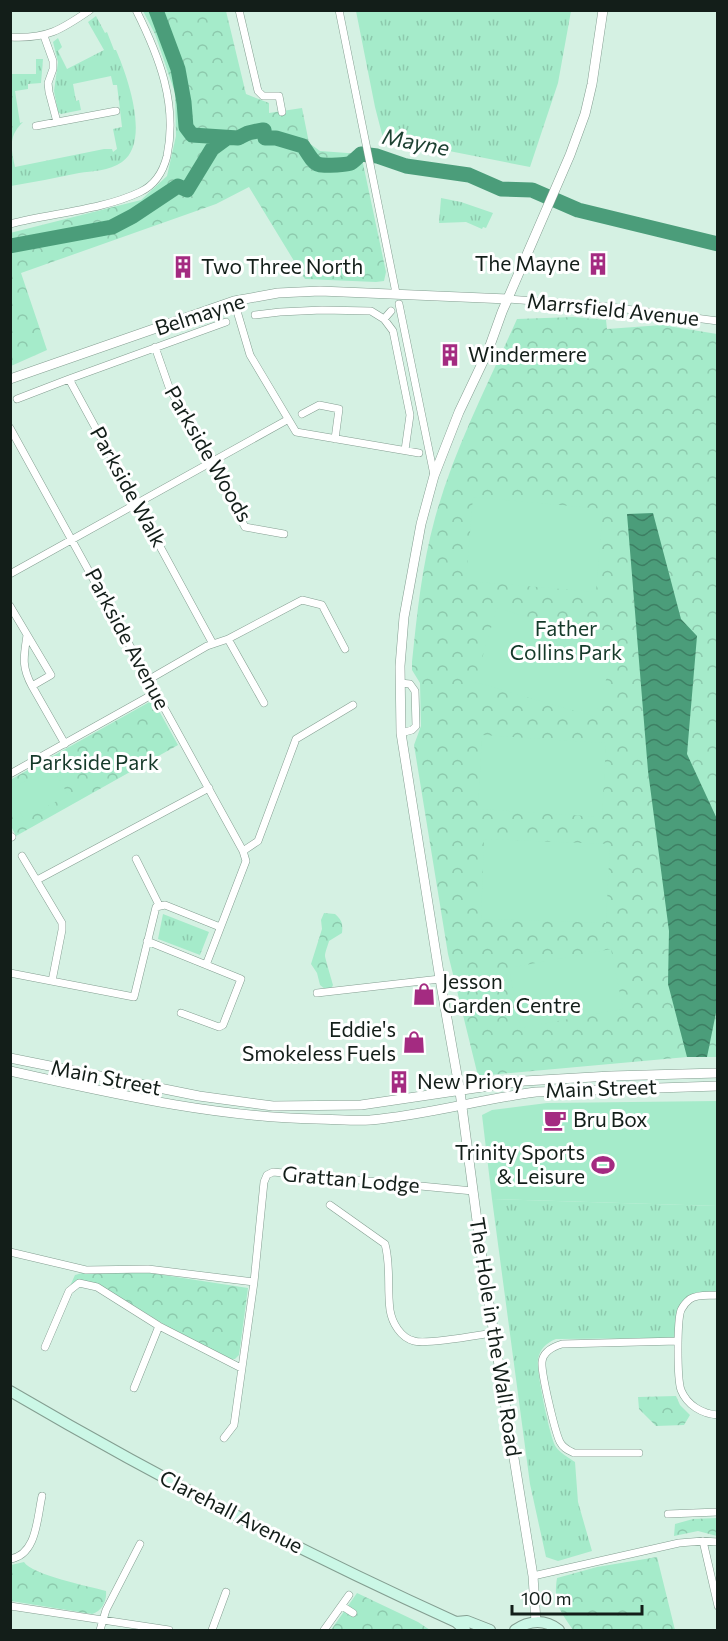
<svg xmlns="http://www.w3.org/2000/svg" width="728" height="1641" font-family="Commissioner,sans-serif">
  <style>
    .grass { fill: url(#grass-tufts) }
    .forest { fill: url(#forest-crowns) }
    .garden { fill: #a5ebca }
    .water { fill: url(#water-waves) }
    .lines { fill: none; stroke-linecap: round; stroke-linejoin: round }
    .river { stroke: #4b9d7a; stroke-width: 15 }
    .minor-casing { stroke: #849e91; stroke-width: 8 }
    .tertiary-casing { stroke: #849e91; stroke-width: 10 }
    .secondary-casing { stroke: #849e91; stroke-width: 12 }
    .minor { stroke: #fff; stroke-width: 7 }
    .tertiary { stroke: #fff; stroke-width: 9 }
    .secondary { stroke: #cbf7e6; stroke-width: 10 }
    .labels { text-anchor: middle; stroke-width: 6; stroke-linejoin: round; paint-order: stroke }
    .poi-label { font-size: 21px; fill: #131e19; stroke: #fff; text-anchor: start }
    .street-label { font-size: 21px; fill: #131e19; stroke: #fff }
    .park-label { font-size: 21px; fill: #153a2a; stroke: #fff }
    .water-label { font-size: 22px; font-style: italic; fill: #1d4132; stroke: #fff }
  </style>
  <defs>
    <pattern id="grass-tufts" width="24" height="20" patternUnits="userSpaceOnUse" patternTransform="scale(1.5)"><rect width="24" height="20" fill="#a5ebca"/><path d="M3 7l-1-3M5 7V3M7 7l1-3M15 17l-1-3M17 17v-4M19 17l1-3" fill="none" stroke="#8dc9ad"/></pattern>
    <pattern id="forest-crowns" width="20" height="18" patternUnits="userSpaceOnUse" patternTransform="scale(1.5)"><rect width="20" height="18" fill="#a5ebca"/><path d="M2 6a3 3 0 1 1 6 0M12 15a3 3 0 1 1 6 0" fill="none" stroke="#8dc9ad"/></pattern>
    <pattern id="water-waves" width="16" height="10" patternUnits="userSpaceOnUse" patternTransform="scale(1.5)"><rect width="16" height="10" fill="#4b9d7a"/><path d="M0 5q4-4 8 0t8 0" fill="none" stroke="#3d7f63"/></pattern>
  </defs>
  <rect width="100%" height="100%" fill="#d5f1e3"/>
  <path class="grass" d="M 356,11 L 571,11 L 558,83 L 530,167 L 383,138 L 375,107 Z
    M 96,16 L 105,33 L 107,32 L 114,50 L 116,50 C 127,75 151,142 122,162 C 109,171 92,171 79,173 C 56,178 33,182 11,186 L 11,74 L 36,74 L 36,59 L 43,59 L 41,83 L 28,84 L 28,89 L 15,91 L 20,123 L 23,122 C 8,136 11,149 15,167 L 104,149 L 112,149 L 113,152 L 117,149 L 113,129 L 122,127 L 117,85 L 113,85 L 111,76 L 73,84 L 76,101 L 79,100 L 81,110 L 61,114 L 58,112 L 54,91 L 58,62 L 53,42 L 58,38 L 62,47 L 58,51 L 67,69 L 104,50 L 88,22 Z
    M 441,198 L 461,202 L 493,213 L 486,228 L 483,227 L 482,229 L 466,222 L 439,223 Z
    M 163,914 L 209,932 L 200,955 L 158,939 Z
    M 492,1199 L 717,1206 L 717,1295 L 700,1296 L 678,1312 L 675,1338 L 556,1339 C 546,1343 540,1349 538,1359 C 536,1370 550,1439 556,1447 C 560,1453 569,1458 575,1462 L 578,1502 L 592,1551 L 558,1561 L 546,1557 L 530,1484 Z"/>
  <path class="forest" d="M 143,11 L 226,11 L 246,94 L 269,103 L 269,113 L 302,108 L 309,143 L 320,151 L 361,154 L 386,272 L 384,281 L 376,282 L 305,279 L 249,187 L 216,204 L 21,273 L 47,350 L 11,366 L 10,233 L 141,200 L 167,176 L 176,136 L 175,93 L 155,34 Z
    M 573,317 L 606,320 L 607,329 L 662,325 L 717,334 L 717,1057 L 687,1057 L 478,1076 L 448,954 L 414,745 L 421,726 L 420,683 L 412,670 L 412,662 C 417,613 422,565 435,518 C 454,449 488,384 517,319 Z
    M 153,700 L 178,745 L 16,836 L 11,826 L 10,780 Z
    M 324,913 L 335,914 C 342,920 343,924 342,933 L 329,941 C 328,945 325,952 325,956 C 325,958 332,981 333,985 L 331,989 L 325,989 L 320,985 L 317,973 L 311,964 L 322,929 L 321,920 Z
    M 86,1272 L 150,1273 L 248,1288 L 239,1355 L 235,1359 L 229,1359 L 165,1325 L 99,1284 L 86,1281 L 76,1284 L 70,1291 L 70,1286 L 75,1275 Z
    M 676,1396 L 680,1405 L 690,1415 L 684,1425 L 656,1426 L 639,1409 L 638,1397 Z
    M 717,1518 L 717,1536 L 698,1531 L 674,1536 L 675,1524 L 693,1519 Z
    M 657,1557 L 675,1630 L 573,1630 C 560,1610 553,1604 557,1578 L 597,1567 Z
    M 24,1562 C 32,1575 88,1586 106,1591 C 107,1601 102,1611 92,1614 L 11,1601 L 11,1565 Z
    M 357,1593 L 418,1622 L 430,1630 L 331,1630 Z"/>
  <path class="garden" d="M 473,497 L 603,509 L 596,592 L 466,581 Z
    M 497,608 L 617,643 L 595,717 L 475,682 Z
    M 482,735 L 606,743 L 602,817 L 478,809 Z
    M 52,766 L 68,795 L 24,819 L 11,795 L 11,789 Z
    M 484,839 L 610,844 L 606,923 L 481,919 Z
    M 611,949 L 623,1009 L 520,1028 L 509,968 Z
    M 717,1101 L 717,1206 L 492,1199 L 482,1115 L 492,1110 L 547,1103 Z"/>
  <path class="water" d="M 653,513 L 681,619 L 697,636 L 687,754 L 718,821 L 718,1003 L 707,1057 L 687,1057 L 668,984 L 669,931 L 648,771 L 627,514 Z"/>
  <g class="lines">
    <path class="river" d="M 156,10 L 178,69 L 184,102 L 186,127 L 192,135 L 238,138 L 248,133 L 262,130 L 264,130 L 265,138 L 276,138 L 303,146 C 316,166 314,166 337,165 C 353,164 350,164 361,154 L 377,156 L 406,166 L 469,175 L 501,189 L 532,190 L 578,210 L 718,244
      M 10,246 L 112,227 L 133,216 L 178,186 L 187,190 L 212,149 L 227,138"/>
    <g class="minor-casing">
      <path id="minor" d="M 239,10 L 258,91 L 263,96 L 279,96 L 282,112
        M 339,10 L 396,293
        M 44,36 L 53,61 L 53,69 L 48,83 L 49,92 L 57,122
        M 10,37 C 47,39 61,30 90,10
        M 36,126 L 116,111
        M 10,224 C 52,213 102,210 140,192 C 155,185 163,172 167,156 C 178,104 159,56 136,10
        M 508,299 L 610,307 L 718,321
        M 234,301 L 250,355 L 296,432 L 419,453
        M 399,304 L 434,475
        M 255,315 L 280,312 L 322,310 L 371,311 L 384,319 L 393,331 L 410,415 L 405,450
        M 384,319 L 391,311
        M 155,347 L 169,387 L 245,527 L 284,534
        M 69,379 L 226,322
        M 17,399 L 69,379 L 213,644
        M 302,414 L 319,405 L 339,409 L 335,439
        M 10,428 L 243,851 L 246,861 L 206,965
        M 10,574 L 287,420
        M 10,606 L 51,675 L 32,686 L 65,744
        M 27,635 C 24,656 21,666 32,686
        M 228,639 L 264,703
        M 148,680 L 207,646 L 228,639 L 302,600 L 322,605 L 345,649
        M 400,683 L 410,684 L 415,691 L 416,726 L 412,730 L 401,733
        M 10,774 L 155,693
        M 10,836 L 12,837
        M 243,851 L 258,841 L 296,739 L 353,705
        M 22,856 L 62,923 L 62,930 L 52,981
        M 136,859 L 159,905
        M 37,880 L 209,788
        M 147,941 L 241,979 L 223,1025 L 219,1027 L 181,1013
        M 10,973 L 134,997 L 156,907 L 165,905 L 220,927
        M 317,993 L 440,979
        M 330,1205 L 385,1244 C 391,1266 387,1288 390,1310 C 392,1323 401,1338 414,1341 C 427,1345 478,1335 493,1333
        M 10,1252 L 86,1270 L 148,1269 L 254,1282
        M 718,1295 C 709,1296 698,1294 690,1299 C 686,1302 683,1306 681,1310 C 677,1321 677,1378 681,1390 C 687,1405 702,1414 718,1415
        M 45,1347 L 69,1291 L 79,1283 L 97,1287 L 159,1326 L 241,1368
        M 134,1388 L 159,1326
        M 224,1438 L 234,1425 L 254,1282 L 264,1182 L 267,1175 L 273,1172 L 473,1191
        M 639,1453 L 574,1453 C 568,1450 563,1448 560,1442 C 555,1432 541,1373 542,1362 C 543,1352 552,1347 562,1344 L 678,1341
        M 668,1514 L 718,1512
        M 703,1541 L 718,1606
        M 10,1559 C 37,1555 37,1518 42,1496
        M 533,1576 L 679,1543 L 703,1541 L 718,1542
        M 10,1606 L 169,1630
        M 342,1606 L 353,1613
        M 100,1630 L 106,1610 L 140,1544
        M 212,1630 L 226,1592
        M 324,1630 L 349,1595"/>
    </g>
    <g class="tertiary-casing">
      <path id="tertiary" d="M 10,379 L 234,301 L 278,293 L 320,291 L 508,299
        M 10,1058 L 199,1096 L 273,1106 L 361,1105 L 524,1081 L 611,1076 L 718,1073
        M 10,1071 C 111,1093 212,1117 316,1119 C 334,1119 353,1121 370,1120 C 427,1115 481,1099 536,1092 L 718,1086
        M 536,1622 L 533,1576 L 483,1266 L 460,1092 L 440,979 L 401,733 L 400,666 L 404,617 L 421,524 L 434,476 L 459,412 L 488,351 L 502,312 L 570,155 L 585,114 L 592,84 L 603,10"/>
    </g>
    <g class="secondary-casing">
      <path id="secondary" d="M 10,1391 C 155,1476 304,1553 456,1622 L 465,1630
        M 456,1622 L 467,1621 L 490,1630
        M 515,1630 C 529,1620 545,1619 559,1630"/>
    </g>
    <use href="#minor" class="minor"/>
    <use href="#tertiary" class="tertiary"/>
    <use href="#secondary" class="secondary"/>
  </g>
  <defs>
    <g id="building-bare" transform="scale(1.8)"><path d="M-4-6H4V6H1V3H-1V6H-4ZM-2.5-4.3h1.7v1.8h-1.7ZM.8-4.3h1.7v1.8H.8ZM-2.5-1h1.7V.8h-1.7ZM.8-1h1.7V.8H.8Z" fill="#a42b81" stroke="#fff" stroke-width="2.5" paint-order="stroke"/></g>
    <g id="shop-bare" transform="scale(1.8)"><path d="M-5-2.5h2.3a2.7 3.5 0 0 1 5.4 0H5L5.5 6h-11ZM-1.5-2.5h3a1.5 2.3 0 0 0-3 0Z" fill="#a42b81" stroke="#fff" stroke-width="2.5" paint-order="stroke"/></g>
    <g id="cafe-bare" transform="scale(1.8)"><path d="M-5.5-4.5H6V0H3Q3 3.5 0 3.5H-2.5Q-5.5 3.5-5.5 0ZM3-3.2v2h1.7v-2ZM-6 4.5H4V6H-6Z" fill="#a42b81" stroke="#fff" stroke-width="2.5" paint-order="stroke"/></g>
    <g id="stadium-bare" transform="scale(1.8)"><path d="M0-5a6.5 5 0 1 0 0 10a6.5 5 0 1 0 0-10ZM-3.5-1.8h7v3.6h-7Z" fill="#a42b81" stroke="#fff" stroke-width="2.5" paint-order="stroke"/></g>
  </defs>
  <g fill-rule="evenodd">
    <use href="#building-bare" x="598" y="264"/>
    <use href="#building-bare" x="183" y="267"/>
    <use href="#building-bare" x="450" y="355"/>
    <use href="#shop-bare" x="424" y="994"/>
    <use href="#shop-bare" x="414" y="1042"/>
    <use href="#building-bare" x="399" y="1082"/>
    <use href="#cafe-bare" x="555" y="1120"/>
    <use href="#stadium-bare" x="603" y="1165"/>
  </g>
  <g class="labels">
    <g class="poi-label">
      <text x="580" y="271" text-anchor="end">The Mayne</text>
      <text x="201" y="274">Two Three North</text>
      <text x="468" y="362">Windermere</text>
      <text x="442" y="989">Jesson<tspan x="442" dy="24">Garden Centre</tspan></text>
      <text x="396" y="1037" text-anchor="end">Eddie's<tspan x="396" dy="24">Smokeless Fuels</tspan></text>
      <text x="417" y="1089">New Priory</text>
      <text x="573" y="1127">Bru Box</text>
      <text x="585" y="1160" text-anchor="end">Trinity Sports<tspan x="585" dy="24">&amp; Leisure</tspan></text>
    </g>
    <g class="street-label">
      <text transform="translate(613 310) rotate(6)" y="7">Marrsfield Avenue</text>
      <text transform="translate(200 315) rotate(-18)" y="7">Belmayne</text>
      <text transform="translate(208 454) rotate(60)" y="7">Parkside Woods</text>
      <text transform="translate(128 487) rotate(61)" y="7">Parkside Walk</text>
      <text transform="translate(127 639) rotate(62)" y="7">Parkside Avenue</text>
      <text transform="translate(106 1078) rotate(11)" y="7">Main Street</text>
      <text transform="translate(601 1089) rotate(-2)" y="7">Main Street</text>
      <text transform="translate(351 1180) rotate(5)" y="7">Grattan Lodge</text>
      <text transform="translate(495 1337) rotate(81)" y="7">The Hole in the Wall Road</text>
      <text transform="translate(231 1512) rotate(27)" y="7">Clarehall Avenue</text>
    </g>
    <g class="park-label">
      <text x="566" y="636">Father<tspan x="566" dy="24">Collins Park</tspan></text>
      <text x="94" y="770">Parkside Park</text>
    </g>
    <g class="water-label">
      <text transform="translate(416 142) rotate(11)" y="8">Mayne</text>
    </g>
  </g>
  <rect width="728" height="1641" fill="none" stroke="#131e19" stroke-width="24"/>
  <path d="M512 1605v9h130v-9" fill="none" stroke="#131e19" stroke-width="3"/>
  <text x="521" y="1605" font-size="18" fill="#131e19" stroke="#ffffff" stroke-width="4.5" paint-order="stroke">100 m</text>
</svg>
